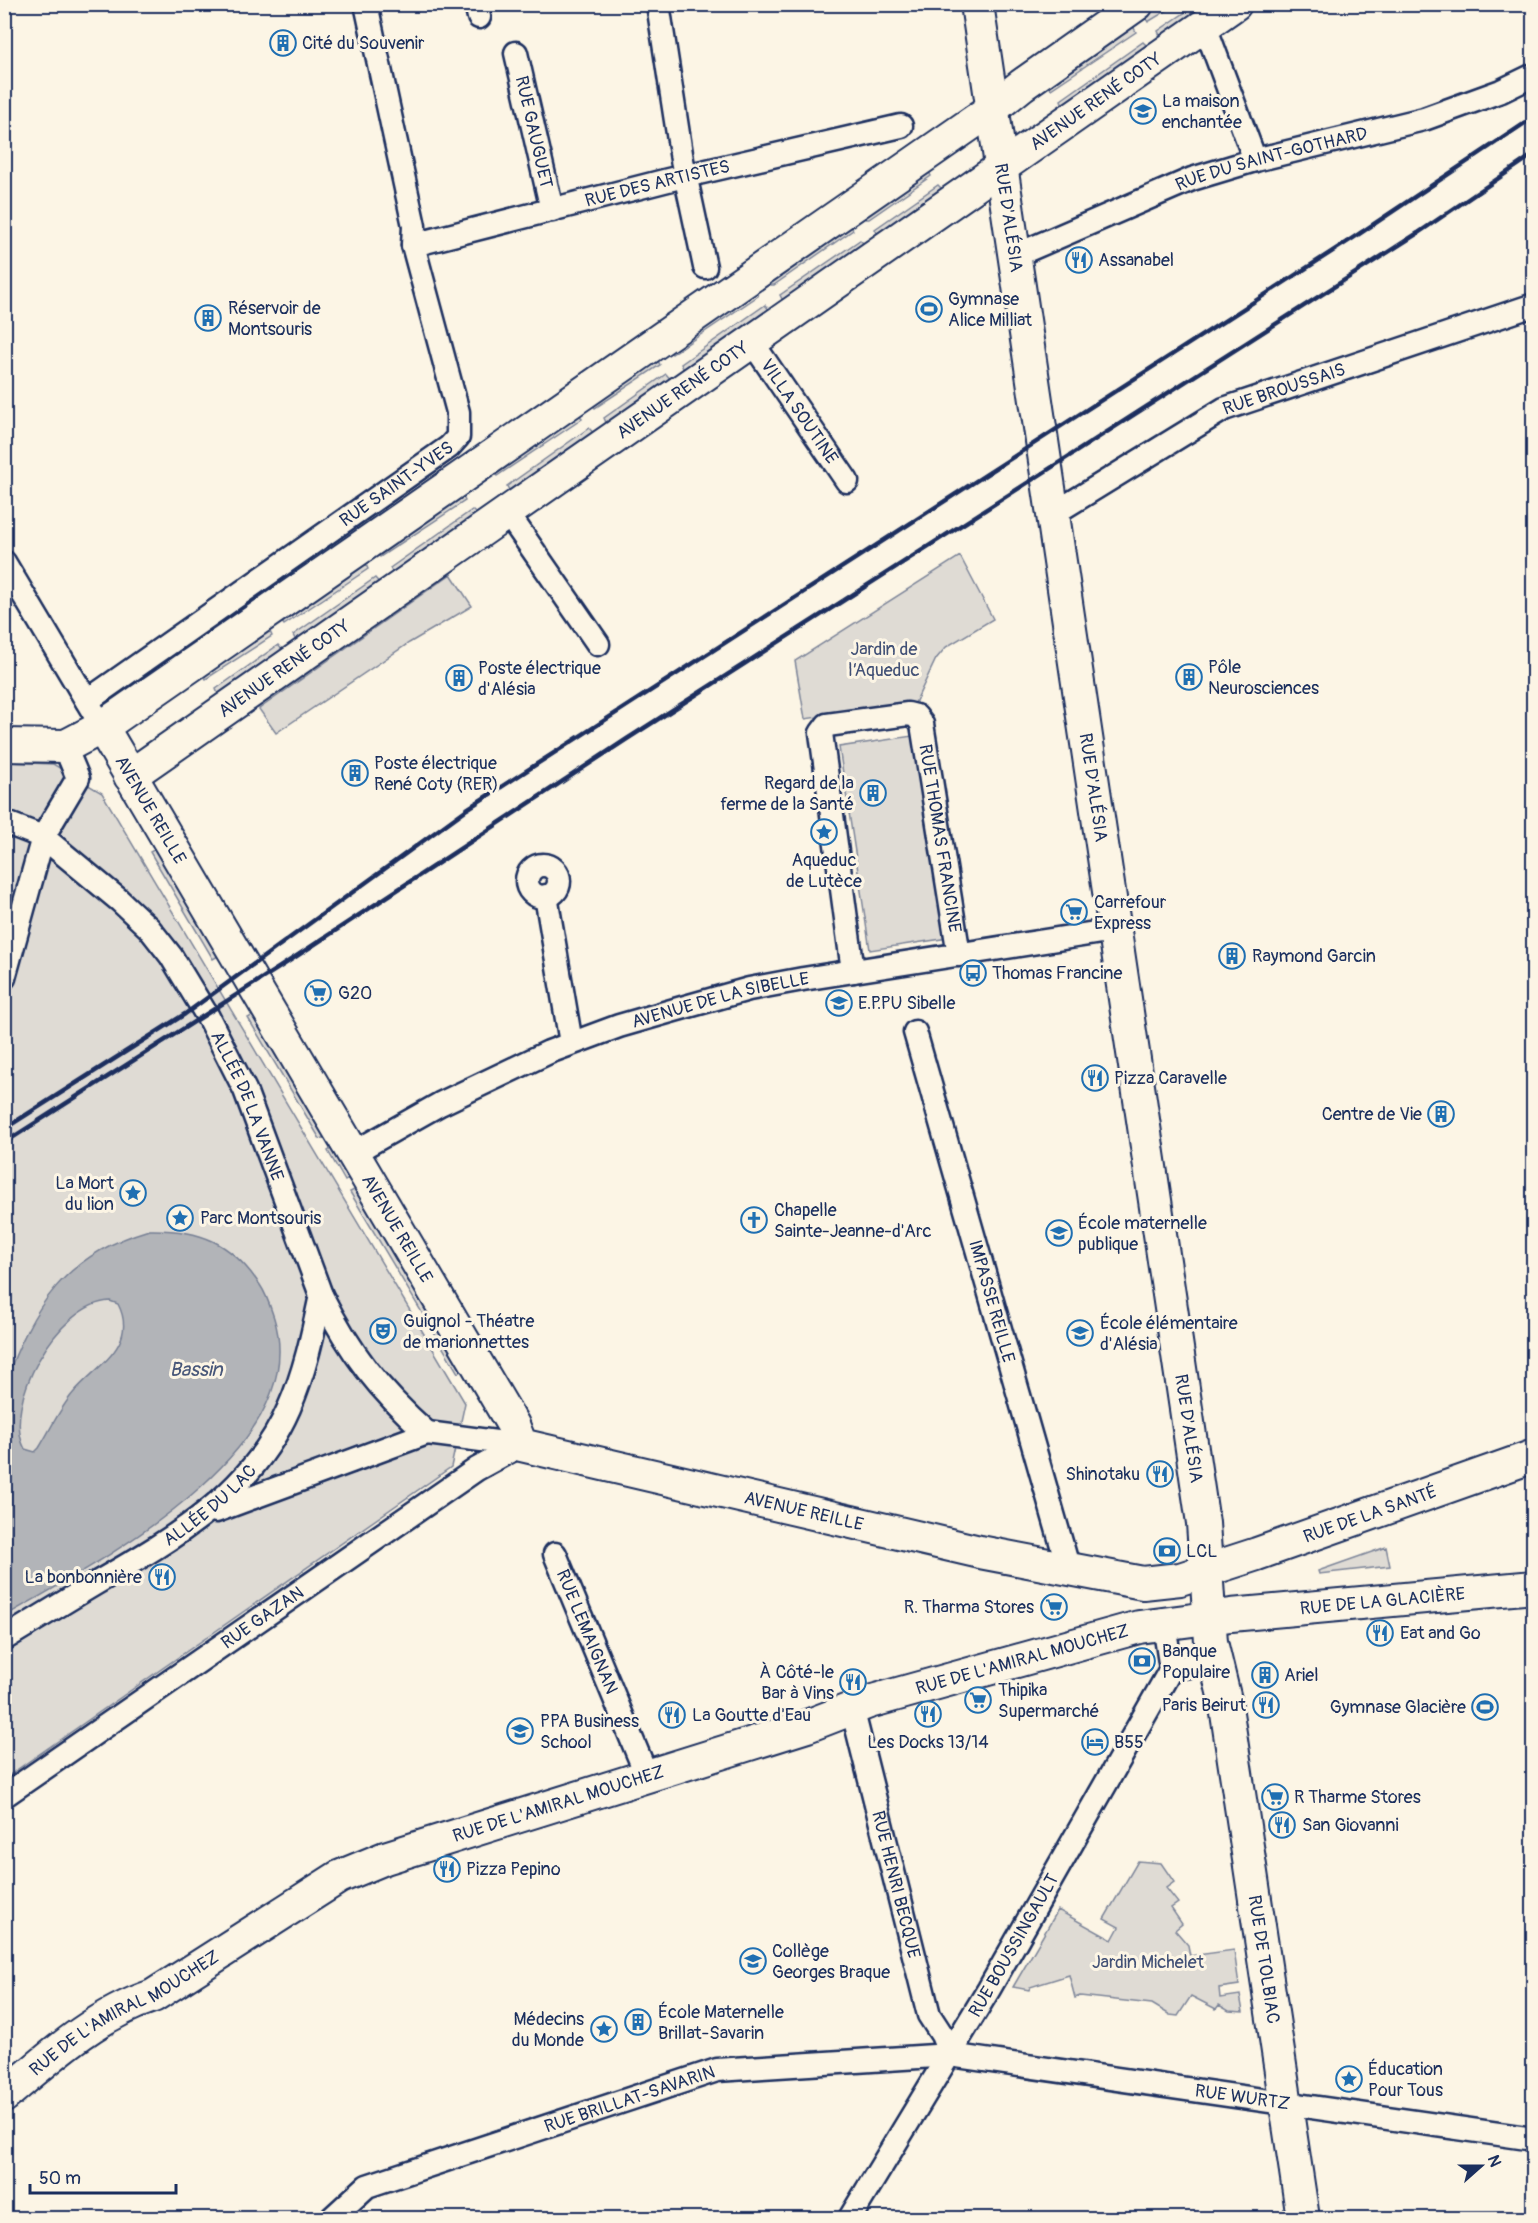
<svg xmlns="http://www.w3.org/2000/svg" width="1538" height="2223" font-family="Pangolin,sans-serif">
  <style>
    .green { fill: #dfdbd4; stroke: #7d8599; stroke-width: 1.5 }
    .water { fill: #b2b4b8; stroke: #767f94; stroke-width: 1.5; fill-rule: evenodd }
    .lines { fill: none; stroke-linecap: round; stroke-linejoin: round }
    .street-casing { stroke: #1b2f5e; stroke-width: 27 }
    .secondary-casing { stroke: #1b2f5e; stroke-width: 36 }
    .street { stroke: #fcf5e5; stroke-width: 22 }
    .secondary { stroke: #fcf5e5; stroke-width: 32 }
    .rail { stroke: #1b2f5e; stroke-width: 4.5 }
    .labels { text-anchor: middle; stroke-width: 6; stroke-linejoin: round; paint-order: stroke }
    .poi-label { font-size: 18px; fill: #1b2f5e; stroke: #fcf5e5; text-anchor: start }
    .street-label { font-size: 18px; fill: #1b2f5e; stroke: #fcf5e5 }
    .park-label { font-size: 18px; fill: #425176; stroke: #fcf5e5 }
    .water-label { font-size: 20px; font-style: italic; fill: #485779; stroke: #fcf5e5 }
  </style>
  <rect width="100%" height="100%" fill="#fcf5e5"/>
  <filter id="ink" filterUnits="userSpaceOnUse"><feTurbulence type="fractalNoise" baseFrequency=".0167" numOctaves="2"/><feDisplacementMap in="SourceGraphic" scale="12" xChannelSelector="R" yChannelSelector="G"/><feConvolveMatrix kernelMatrix="1 2 1 2 8 2 1 2 1" color-interpolation-filters="sRGB"/></filter>
  <g filter="url(#ink)">
    <path class="green" d="M 1157,5 L 1176,5 L 1148,22 L 1143,14 Z
      M 1196,5 L 1216,5 L 1163,42 L 1158,31 Z
      M 1131,22 L 1136,32 L 1051,89 L 1046,82 Z
      M 1143,42 L 1151,50 L 1065,110 L 1061,100 Z
      M 926,165 L 931,176 L 869,219 L 866,219 L 860,211 Z
      M 938,185 L 946,193 L 880,239 L 875,229 Z
      M 848,219 L 853,230 L 774,285 L 771,285 L 765,277 Z
      M 860,240 L 868,248 L 785,305 L 780,295 Z
      M 754,285 L 758,296 L 672,354 L 666,346 Z
      M 765,305 L 773,314 L 686,374 L 681,364 Z
      M 655,354 L 660,365 L 595,408 L 589,400 Z
      M 666,374 L 674,383 L 609,429 L 604,418 Z
      M 577,408 L 582,419 L 497,476 L 492,468 Z
      M 589,428 L 597,437 L 512,497 L 507,486 Z
      M 460,490 L 465,501 L 380,557 L 375,550 Z
      M 472,510 L 480,518 L 395,578 L 390,568 Z
      M 960,556 L 993,619 L 946,647 L 936,659 L 915,703 L 805,719 L 795,661 Z
      M 363,558 L 368,569 L 284,625 L 279,617 Z
      M 451,574 L 472,606 L 409,643 L 276,733 L 259,709 Z
      M 375,578 L 383,587 L 298,645 L 293,635 Z
      M 267,625 L 272,636 L 206,679 L 201,671 Z
      M 278,645 L 286,654 L 220,699 L 216,689 Z
      M 919,735 L 948,938 L 870,950 L 839,747 Z
      M 5,762 L 53,764 L 102,793 L 465,1403 L 451,1467 L 5,1778 Z
      M 157,848 L 220,955 L 213,959 L 150,852 Z
      M 255,1014 L 327,1136 L 320,1139 L 248,1018 Z
      M 334,1147 L 351,1177 L 345,1181 L 328,1151 Z
      M 358,1188 L 465,1368 L 458,1373 L 350,1192 Z
      M 1386,1547 L 1390,1566 L 1319,1574 L 1318,1571 Z
      M 1138,1861 L 1161,1863 L 1174,1882 L 1166,1888 L 1178,1903 L 1171,1908 L 1182,1924 L 1175,1930 L 1188,1945 L 1190,1956 L 1234,1950 L 1239,1985 L 1219,1988 L 1220,1998 L 1240,1995 L 1243,2012 L 1229,2011 L 1219,2005 L 1216,2009 L 1191,1996 L 1178,2016 L 1170,2015 L 1152,2004 L 1080,1996 L 1075,1998 L 1069,1975 L 1030,1987 L 1029,1990 L 1013,1987 L 1058,1910 L 1112,1940 L 1119,1927 L 1104,1919 Z"/>
    <path class="water" d="M 149,1230 C 200,1229 231,1242 260,1285 C 267,1295 270,1306 274,1318 C 315,1450 97,1563 5,1616 L 4,1385 C 33,1305 65,1255 149,1230 ZM 110,1301 L 118,1304 C 139,1345 97,1365 74,1392 C 59,1409 51,1429 39,1448 L 35,1452 L 25,1449 C 1,1406 58,1303 110,1301 Z"/>
    <g class="lines">
      <g class="street-casing">
        <g id="street">
          <path d="M 476,4 L 479,17"/>
          <path d="M 658,4 L 682,160 L 705,267"/>
          <path d="M 1205,26 L 1255,160"/>
          <path id="s1" d="M 516,53 L 552,210"/>
          <path id="s2" d="M 413,245 L 668,180 L 901,126"/>
          <path id="s3" d="M 1014,256 L 1192,179 L 1255,160 L 1424,119 L 1501,91 L 1534,75"/>
          <path id="s4" d="M 752,342 L 847,481"/>
          <path d="M 506,511 L 598,644"/>
          <path id="s5" d="M 1053,514 L 1224,409 L 1534,305"/>
          <path d="M 4,562 L 94,713"/>
          <path id="s6" d="M 87,701 L 449,447 L 458,437 L 458,412 L 413,245 L 414,226 L 366,4"/>
          <path id="s7" d="M 4,822 L 43,837 L 119,900 L 149,928 L 171,956 L 208,1017 L 245,1090 L 321,1295 C 351,1354 378,1389 427,1433"/>
          <circle cx="543" cy="881" r="16"/>
          <path d="M 546,896 L 571,1043"/>
          <path id="s8" d="M 853,971 L 821,733 L 827,725 L 908,714 L 916,716 L 922,724 L 959,955"/>
          <path d="M 4,978 L 43,837 L 78,778 L 70,759"/>
          <path id="s9" d="M 915,1032 L 1069,1570"/>
          <path id="s10" d="M 353,1153 L 440,1104 L 549,1052 L 619,1026 L 678,1009 L 749,989 L 803,979 L 1114,930"/>
          <path d="M 216,1511 L 427,1433 L 520,1445"/>
          <path id="s11" d="M 555,1554 L 647,1776"/>
          <path id="s12" d="M 4,1639 C 35,1620 66,1601 98,1582 C 174,1538 252,1493 289,1408 C 305,1372 313,1333 321,1295"/>
          <path d="M 1171,1669 L 1214,1662"/>
          <path id="s13" d="M 852,1708 L 929,2015 L 942,2035 L 950,2055"/>
          <path id="s14" d="M 4,1796 L 477,1469 L 521,1445"/>
          <path id="s15" d="M 332,2218 L 367,2186 L 717,2070 L 950,2055 L 1534,2139"/>
          <path id="s16" d="M 850,2218 L 989,1989 L 1171,1669 L 1164,1624"/>
        </g>
      </g>
      <g class="secondary-casing">
        <g id="secondary">
          <path id="s17" d="M 977,4 L 1203,1523 L 1211,1642 L 1225,1700 L 1303,2218"/>
          <path id="s18" d="M 102,727 L 513,1425 L 521,1445 L 980,1552 L 1143,1583 L 1180,1579 L 1257,1554 L 1534,1456"/>
          <path d="M 4,745 L 66,746 L 102,727 L 992,109 L 1022,85 L 1137,4"/>
          <path id="s19" d="M 130,776 L 1235,4"/>
          <path id="s20" d="M 4,2096 C 50,2057 95,2015 153,1996 L 339,1877 L 385,1858 L 807,1726 L 869,1702 L 1139,1627 L 1231,1615 L 1534,1587"/>
        </g>
      </g>
      <use href="#street" class="street"/>
      <use href="#secondary" class="secondary"/>
      <path class="rail" d="M 4,1129 L 185,1014 L 467,809 L 1353,238 L 1534,117
        M 4,1143 L 280,967 L 627,739 L 1418,233 L 1534,154"/>
    </g>
  </g>
  <defs>
    <g id="building-ring" transform="scale(1.35)"><circle r="9.5" fill="#fcf5e5" stroke="#1f6fb2" stroke-width="1.5"/><path d="M-4-6H4V6H1V3H-1V6H-4ZM-2.5-4.3h1.7v1.8h-1.7ZM.8-4.3h1.7v1.8H.8ZM-2.5-1h1.7V.8h-1.7ZM.8-1h1.7V.8H.8Z" fill="#1f6fb2"/></g>
    <g id="school-ring" transform="scale(1.35)"><circle r="9.5" fill="#fcf5e5" stroke="#1f6fb2" stroke-width="1.5"/><path d="M0-5L7-2L0 1L-7-2ZM-4 1L0 2.5L4 1V4Q0 6-4 4Z" fill="#1f6fb2"/></g>
    <g id="restaurant-ring" transform="scale(1.35)"><circle r="9.5" fill="#fcf5e5" stroke="#1f6fb2" stroke-width="1.5"/><path d="M-5-6h1v4h1v-4h1v4h1v-4h1v5L-1.5 .5V6h-2V.5L-5-1ZM5-6V6H3V1.5H1.5Q1.5-4 5-6Z" fill="#1f6fb2"/></g>
    <g id="stadium-ring" transform="scale(1.35)"><circle r="9.5" fill="#fcf5e5" stroke="#1f6fb2" stroke-width="1.5"/><path d="M0-5a6.5 5 0 1 0 0 10a6.5 5 0 1 0 0-10ZM-3.5-1.8h7v3.6h-7Z" fill="#1f6fb2"/></g>
    <g id="sight-ring" transform="scale(1.35)"><circle r="9.5" fill="#fcf5e5" stroke="#1f6fb2" stroke-width="1.5"/><path d="M0-6L1.8-2.2L6-1.7L2.9 1.2L3.7 5.4L0 3.3L-3.7 5.4L-2.9 1.2L-6-1.7L-1.8-2.2Z" fill="#1f6fb2"/></g>
    <g id="supermarket-ring" transform="scale(1.35)"><circle r="9.5" fill="#fcf5e5" stroke="#1f6fb2" stroke-width="1.5"/><path d="M-6-5.5h2.5l.6 2H6L4.5 2H-2.5L-4.4-4H-6ZM-1.5 3.2a1.3 1.3 0 1 0 .1 0ZM3 3.2a1.3 1.3 0 1 0 .1 0Z" fill="#1f6fb2"/></g>
    <g id="bus-ring" transform="scale(1.35)"><circle r="9.5" fill="#fcf5e5" stroke="#1f6fb2" stroke-width="1.5"/><path d="M-5-6H5V4H4V6H2V4H-2V6H-4V4H-5ZM-3.5-4V0h7V-4ZM-3.5 1.2v1.5H-2V1.2ZM2 1.2v1.5H3.5V1.2Z" fill="#1f6fb2"/></g>
    <g id="church-ring" transform="scale(1.35)"><circle r="9.5" fill="#fcf5e5" stroke="#1f6fb2" stroke-width="1.5"/><path d="M-1.2-6h2.4v3.5h3.3v2.4h-3.3V6h-2.4V-.1h-3.3v-2.4h3.3Z" fill="#1f6fb2"/></g>
    <g id="theatre-ring" transform="scale(1.35)"><circle r="9.5" fill="#fcf5e5" stroke="#1f6fb2" stroke-width="1.5"/><path d="M-5-5.5Q0-4 5-5.5V0Q5 5 0 6Q-5 5-5 0ZM-3.3-2.5H-1v1.5H-3.3ZM1-2.5H3.3v1.5H1ZM-2.8 1Q0 5.5 2.8 1Z" fill="#1f6fb2"/></g>
    <g id="bank-ring" transform="scale(1.35)"><circle r="9.5" fill="#fcf5e5" stroke="#1f6fb2" stroke-width="1.5"/><path d="M-6-4H6V4H-6ZM0-2.3a2.3 2.3 0 1 0 0 4.6a2.3 2.3 0 1 0 0-4.6Z" fill="#1f6fb2"/></g>
    <g id="university-ring" transform="scale(1.35)"><circle r="9.5" fill="#fcf5e5" stroke="#1f6fb2" stroke-width="1.5"/><path d="M0-5L7-2L0 1L-7-2ZM-4 1L0 2.5L4 1V4Q0 6-4 4Z" fill="#1f6fb2"/></g>
    <g id="hotel-ring" transform="scale(1.35)"><circle r="9.5" fill="#fcf5e5" stroke="#1f6fb2" stroke-width="1.5"/><path d="M-6-4.5h1.5V1H6V5H4.5V3h-9V5H-6ZM-4 0a1.8 1.8 0 1 1 3.6 0ZM.5 0V-2.5h3Q6-2.5 6 0Z" fill="#1f6fb2"/></g>
  </defs>
  <g fill-rule="evenodd">
    <use href="#building-ring" x="283" y="43"/>
    <use href="#school-ring" x="1143" y="111"/>
    <use href="#restaurant-ring" x="1079" y="260"/>
    <use href="#stadium-ring" x="929" y="309"/>
    <use href="#building-ring" x="208" y="318"/>
    <use href="#building-ring" x="1189" y="677"/>
    <use href="#building-ring" x="459" y="678"/>
    <use href="#building-ring" x="355" y="773"/>
    <use href="#building-ring" x="873" y="793"/>
    <use href="#sight-ring" x="824" y="832"/>
    <use href="#supermarket-ring" x="1074" y="912"/>
    <use href="#building-ring" x="1232" y="956"/>
    <use href="#bus-ring" x="973" y="973"/>
    <use href="#supermarket-ring" x="318" y="993"/>
    <use href="#school-ring" x="839" y="1003"/>
    <use href="#restaurant-ring" x="1095" y="1078"/>
    <use href="#building-ring" x="1441" y="1114"/>
    <use href="#sight-ring" x="133" y="1193"/>
    <use href="#sight-ring" x="180" y="1218"/>
    <use href="#church-ring" x="754" y="1220"/>
    <use href="#school-ring" x="1059" y="1233"/>
    <use href="#theatre-ring" x="383" y="1331"/>
    <use href="#school-ring" x="1080" y="1333"/>
    <use href="#restaurant-ring" x="1160" y="1474"/>
    <use href="#bank-ring" x="1167" y="1551"/>
    <use href="#restaurant-ring" x="162" y="1577"/>
    <use href="#supermarket-ring" x="1054" y="1607"/>
    <use href="#restaurant-ring" x="1380" y="1633"/>
    <use href="#bank-ring" x="1142" y="1661"/>
    <use href="#building-ring" x="1265" y="1675"/>
    <use href="#restaurant-ring" x="853" y="1682"/>
    <use href="#supermarket-ring" x="978" y="1700"/>
    <use href="#restaurant-ring" x="1266" y="1705"/>
    <use href="#stadium-ring" x="1485" y="1707"/>
    <use href="#restaurant-ring" x="928" y="1714"/>
    <use href="#restaurant-ring" x="672" y="1715"/>
    <use href="#university-ring" x="520" y="1731"/>
    <use href="#hotel-ring" x="1095" y="1742"/>
    <use href="#supermarket-ring" x="1275" y="1797"/>
    <use href="#restaurant-ring" x="1282" y="1825"/>
    <use href="#restaurant-ring" x="447" y="1869"/>
    <use href="#school-ring" x="753" y="1961"/>
    <use href="#building-ring" x="638" y="2022"/>
    <use href="#sight-ring" x="604" y="2029"/>
    <use href="#sight-ring" x="1349" y="2079"/>
  </g>
  <g class="labels">
    <g class="poi-label">
      <text x="302" y="49">Cité du Souvenir</text>
      <text x="1162" y="107">La maison<tspan x="1162" dy="21">enchantée</tspan></text>
      <text x="1098" y="266">Assanabel</text>
      <text x="948" y="305">Gymnase<tspan x="948" dy="21">Alice Milliat</tspan></text>
      <text x="228" y="314">Réservoir de<tspan x="228" dy="21">Montsouris</tspan></text>
      <text x="1208" y="673">Pôle<tspan x="1208" dy="21">Neurosciences</tspan></text>
      <text x="478" y="674">Poste électrique<tspan x="478" dy="21">d'Alésia</tspan></text>
      <text x="374" y="769">Poste électrique<tspan x="374" dy="21">René Coty (RER)</tspan></text>
      <text x="854" y="789" text-anchor="end">Regard de la<tspan x="854" dy="21">ferme de la Santé</tspan></text>
      <text x="824" y="866" text-anchor="middle">Aqueduc<tspan x="824" dy="21">de Lutèce</tspan></text>
      <text x="1094" y="908">Carrefour<tspan x="1094" dy="21">Express</tspan></text>
      <text x="1252" y="962">Raymond Garcin</text>
      <text x="992" y="979">Thomas Francine</text>
      <text x="338" y="999">G20</text>
      <text x="858" y="1009">E.P.PU Sibelle</text>
      <text x="1114" y="1084">Pizza Caravelle</text>
      <text x="1422" y="1120" text-anchor="end">Centre de Vie</text>
      <text x="114" y="1189" text-anchor="end">La Mort<tspan x="114" dy="21">du lion</tspan></text>
      <text x="774" y="1216">Chapelle<tspan x="774" dy="21">Sainte-Jeanne-d'Arc</tspan></text>
      <text x="200" y="1224">Parc Montsouris</text>
      <text x="1078" y="1229">École maternelle<tspan x="1078" dy="21">publique</tspan></text>
      <text x="403" y="1327">Guignol - Théatre<tspan x="403" dy="21">de marionnettes</tspan></text>
      <text x="1100" y="1329">École élémentaire<tspan x="1100" dy="21">d'Alésia</tspan></text>
      <text x="1140" y="1480" text-anchor="end">Shinotaku</text>
      <text x="1186" y="1557">LCL</text>
      <text x="142" y="1583" text-anchor="end">La bonbonnière</text>
      <text x="1034" y="1613" text-anchor="end">R. Tharma Stores</text>
      <text x="1400" y="1639">Eat and Go</text>
      <text x="1162" y="1657">Banque<tspan x="1162" dy="21">Populaire</tspan></text>
      <text x="834" y="1678" text-anchor="end">À Côté-le<tspan x="834" dy="21">Bar à Vins</tspan></text>
      <text x="1284" y="1681">Ariel</text>
      <text x="998" y="1696">Thipika<tspan x="998" dy="21">Supermarché</tspan></text>
      <text x="1246" y="1711" text-anchor="end">Paris Beirut</text>
      <text x="1466" y="1713" text-anchor="end">Gymnase Glacière</text>
      <text x="692" y="1721">La Goutte d'Eau</text>
      <text x="540" y="1727">PPA Business<tspan x="540" dy="21">School</tspan></text>
      <text x="928" y="1748" text-anchor="middle">Les Docks 13/14</text>
      <text x="1114" y="1748">B55</text>
      <text x="1294" y="1803">R Tharme Stores</text>
      <text x="1302" y="1831">San Giovanni</text>
      <text x="466" y="1875">Pizza Pepino</text>
      <text x="772" y="1957">Collège<tspan x="772" dy="21">Georges Braque</tspan></text>
      <text x="658" y="2018">École Maternelle<tspan x="658" dy="21">Brillat-Savarin</tspan></text>
      <text x="584" y="2025" text-anchor="end">Médecins<tspan x="584" dy="21">du Monde</tspan></text>
      <text x="1368" y="2075">Éducation<tspan x="1368" dy="21">Pour Tous</tspan></text>
    </g>
    <g class="street-label">
      <text dy="6" stroke="none"><textPath href="#s19" startOffset="1178">AVENUE RENÉ COTY</textPath></text>
      <text dy="6" stroke="none"><textPath href="#s1" startOffset="81">RUE GAUGUET</textPath></text>
      <text dy="6" stroke="none"><textPath href="#s3" startOffset="276">RUE DU SAINT-GOTHARD</textPath></text>
      <text dy="6" stroke="none"><textPath href="#s2" startOffset="252">RUE DES ARTISTES</textPath></text>
      <text dy="6" stroke="none"><textPath href="#s17" startOffset="216">RUE D'ALÉSIA</textPath></text>
      <text dy="6" stroke="none"><textPath href="#s19" startOffset="674">AVENUE RENÉ COTY</textPath></text>
      <text dy="6" stroke="none"><textPath href="#s5" startOffset="264">RUE BROUSSAIS</textPath></text>
      <text dy="6" stroke="none"><textPath href="#s4" startOffset="84">VILLA SOUTINE</textPath></text>
      <text dy="6" stroke="none"><textPath href="#s6" startOffset="378">RUE SAINT-YVES</textPath></text>
      <text dy="6" stroke="none"><textPath href="#s19" startOffset="188">AVENUE RENÉ COTY</textPath></text>
      <text dy="6" stroke="none"><textPath href="#s17" startOffset="792">RUE D'ALÉSIA</textPath></text>
      <text dy="6" stroke="none"><textPath href="#s18" startOffset="96">AVENUE REILLE</textPath></text>
      <text dy="6" stroke="none"><textPath href="#s8" startOffset="466">RUE THOMAS FRANCINE</textPath></text>
      <text dy="6" stroke="none"><textPath href="#s10" startOffset="400">AVENUE DE LA SIBELLE</textPath></text>
      <text dy="6" stroke="none"><textPath href="#s7" startOffset="386">ALLÉE DE LA VANNE</textPath></text>
      <text dy="6" stroke="none"><textPath href="#s18" startOffset="582">AVENUE REILLE</textPath></text>
      <text dy="6" stroke="none"><textPath href="#s9" startOffset="280">IMPASSE REILLE</textPath></text>
      <text dy="6" stroke="none"><textPath href="#s17" startOffset="1440">RUE D'ALÉSIA</textPath></text>
      <text dy="6" stroke="none"><textPath href="#s12" startOffset="246">ALLÉE DU LAC</textPath></text>
      <text dy="6" stroke="none"><textPath href="#s18" startOffset="1122">AVENUE REILLE</textPath></text>
      <text dy="6" stroke="none"><textPath href="#s18" startOffset="1707">RUE DE LA SANTÉ</textPath></text>
      <text dy="6" stroke="none"><textPath href="#s20" startOffset="1485">RUE DE LA GLACIÈRE</textPath></text>
      <text dy="6" stroke="none"><textPath href="#s14" startOffset="314">RUE GAZAN</textPath></text>
      <text dy="6" stroke="none"><textPath href="#s11" startOffset="84">RUE LEMAIGNAN</textPath></text>
      <text dy="6" stroke="none"><textPath href="#s20" startOffset="1119">RUE DE L'AMIRAL MOUCHEZ</textPath></text>
      <text dy="6" stroke="none"><textPath href="#s20" startOffset="633">RUE DE L'AMIRAL MOUCHEZ</textPath></text>
      <text dy="6" stroke="none"><textPath href="#s13" startOffset="182">RUE HENRI BECQUE</textPath></text>
      <text dy="6" stroke="none"><textPath href="#s16" startOffset="318">RUE BOUSSINGAULT</textPath></text>
      <text dy="6" stroke="none"><textPath href="#s17" startOffset="1977">RUE DE TOLBIAC</textPath></text>
      <text dy="6" stroke="none"><textPath href="#s20" startOffset="147">RUE DE L'AMIRAL MOUCHEZ</textPath></text>
      <text dy="6" stroke="none"><textPath href="#s15" startOffset="945">RUE WURTZ</textPath></text>
      <text dy="6" stroke="none"><textPath href="#s15" startOffset="324">RUE BRILLAT-SAVARIN</textPath></text>
    </g>
    <g class="park-label">
      <text x="884" y="655">Jardin de<tspan x="884" dy="21">l’Aqueduc</tspan></text>
      <text x="1148" y="1968">Jardin Michelet</text>
    </g>
    <g class="water-label">
      <text x="196" y="1376">Bassin</text>
    </g>
  </g>
  <rect width="1538" height="2223" fill="none" stroke="#fcf5e5" stroke-width="24"/>
  <rect x="12" y="12" width="1514" height="2199" fill="none" stroke="#1b2f5e" stroke-width="2" filter="url(#ink)"/>
  <g transform="translate(1481 2166) rotate(69)" stroke="#fcf5e5" stroke-width="4.5" paint-order="stroke">
  <path d="M0-4.5L10 22L0 15L-10 22Z" fill="#1b2f5e"/>
  <text y="-9" font-size="16" font-weight="bold" text-anchor="middle" fill="#1b2f5e">N</text>
  </g>
  <path d="M30 2184v9h146v-9" fill="none" stroke="#1b2f5e" stroke-width="3"/>
  <text x="39" y="2184" font-size="18" fill="#1b2f5e" stroke="#fcf5e5" stroke-width="4.5" paint-order="stroke">50 m</text>
</svg>
